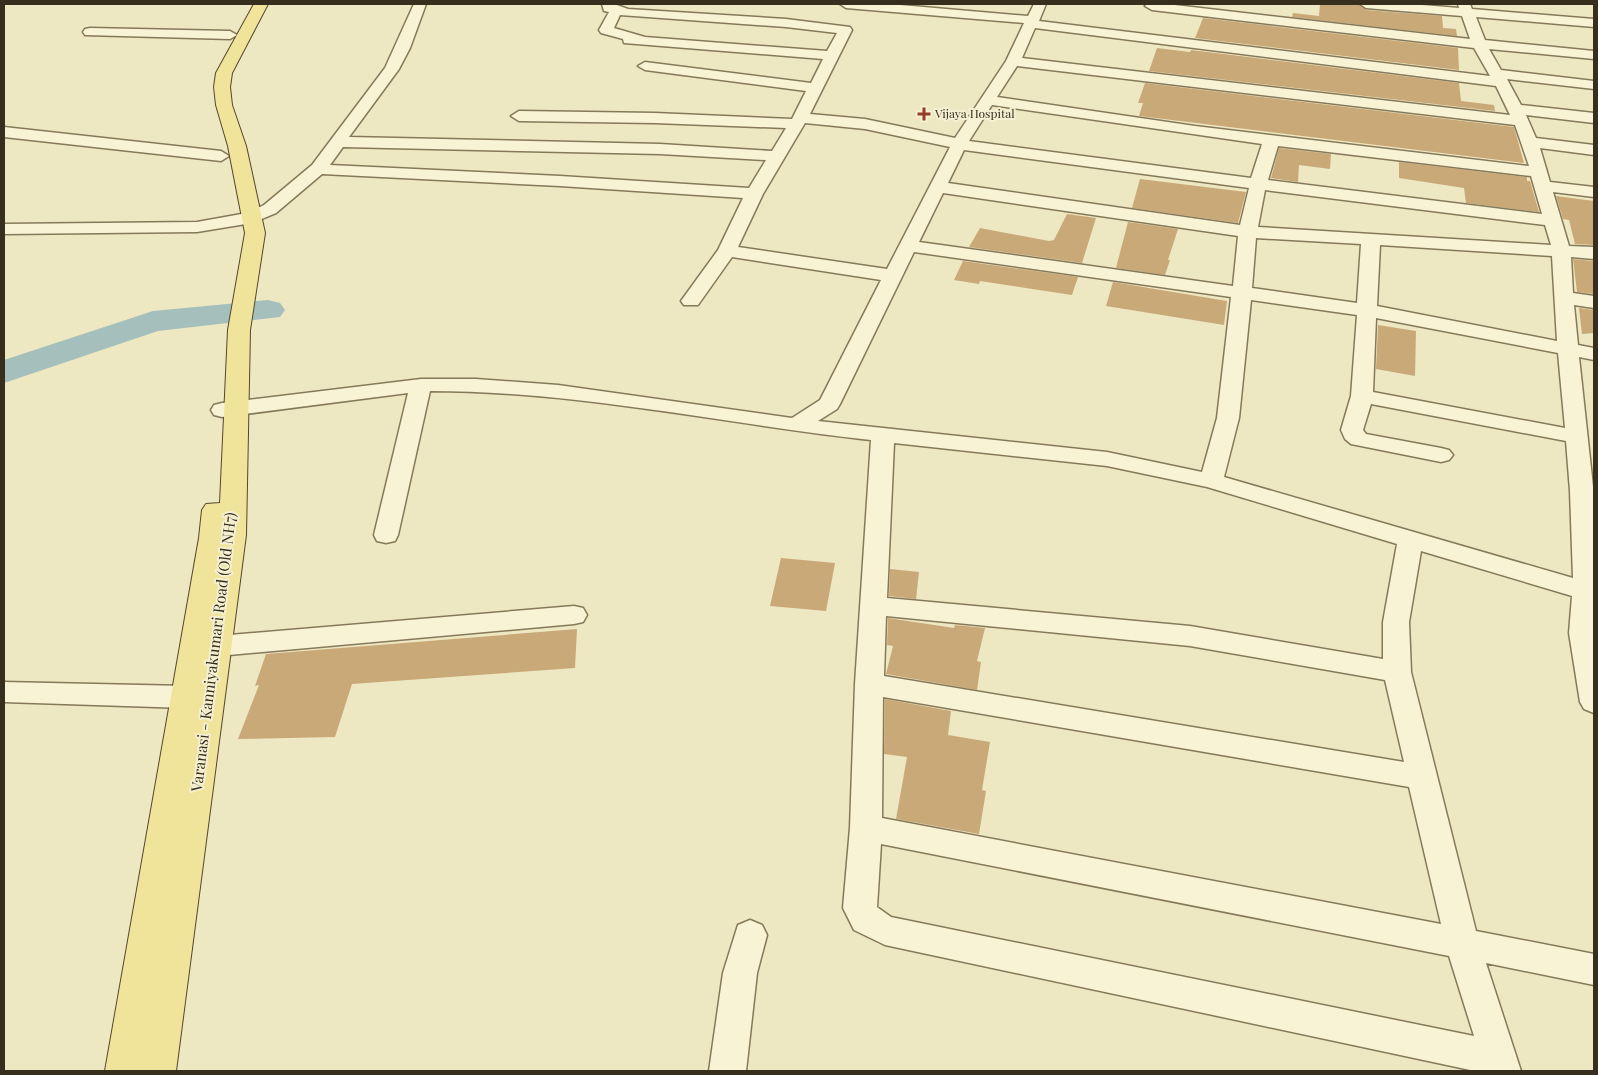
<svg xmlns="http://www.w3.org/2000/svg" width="1598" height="1075" font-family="'Playfair Display',serif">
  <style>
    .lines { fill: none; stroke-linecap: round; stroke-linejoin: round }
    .river { fill: #a5c0bc; fill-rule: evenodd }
    .building { fill: #caa979 }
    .minor-casing { stroke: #86795a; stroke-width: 3 }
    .major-casing { stroke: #54462e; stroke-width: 2 }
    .minor { fill: #f8f3d5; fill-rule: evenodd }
    .major { fill: #f0e49b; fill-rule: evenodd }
    .poi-dot { fill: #943c2b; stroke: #f5f0d2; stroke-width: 2 }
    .labels { text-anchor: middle; stroke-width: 4; stroke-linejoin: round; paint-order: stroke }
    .far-poi-label { font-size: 12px; fill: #372e1e; stroke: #f5f0d2; text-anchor: start }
    .street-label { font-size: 15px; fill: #372e1e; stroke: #f5f0d2 }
  </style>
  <rect width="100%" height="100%" fill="#ede7c2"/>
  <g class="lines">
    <path class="river" d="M 268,300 L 280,303 L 285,310 L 280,317 L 158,331 L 4,383 L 4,360 L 153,311 Z"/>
  </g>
  <path class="building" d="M 1320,4 L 1358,4 L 1366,10 L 1442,16 L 1443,28 L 1456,29 L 1457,36 L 1292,17 L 1293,13 L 1319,16 Z
    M 1203,18 L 1458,48 L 1459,70 L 1195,38 Z
    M 1157,48 L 1190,52 L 1191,50 L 1459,83 L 1461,101 L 1494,105 L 1495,111 L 1149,71 Z
    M 1145,83 L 1514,127 L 1524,163 L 1139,116 L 1143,103 L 1138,103 Z
    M 1279,148 L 1331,154 L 1330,169 L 1299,165 L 1298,182 L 1271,178 Z
    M 1399,162 L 1527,177 L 1527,181 L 1530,181 L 1539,212 L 1466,203 L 1464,188 L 1399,178 Z
    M 1140,179 L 1246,192 L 1238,223 L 1132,208 Z
    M 1556,196 L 1594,201 L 1594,245 L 1575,244 L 1569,220 L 1563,219 Z
    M 1067,214 L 1096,218 L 1082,263 L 969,247 L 980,228 L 1049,241 L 1054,240 Z
    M 1128,222 L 1178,229 L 1168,260 L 1170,260 L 1165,275 L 1116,268 Z
    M 1573,259 L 1594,261 L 1594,294 L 1577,292 Z
    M 963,261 L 1078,277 L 1072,295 L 980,281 L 979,284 L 954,280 Z
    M 1113,282 L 1227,301 L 1224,325 L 1106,306 Z
    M 1579,308 L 1594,310 L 1594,333 L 1582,334 Z
    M 1378,325 L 1416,331 L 1415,376 L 1376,369 Z
    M 781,558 L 835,563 L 826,611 L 770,606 Z
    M 890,569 L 919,572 L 916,599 L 889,596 Z
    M 888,618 L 954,628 L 955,625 L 985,628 L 977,661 L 981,662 L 977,690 L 886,674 L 893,646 L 887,645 Z
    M 577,629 L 575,668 L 352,684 L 335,737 L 238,739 L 259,685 L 255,686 L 266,654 Z
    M 885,699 L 951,711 L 948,735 L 990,742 L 982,790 L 986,791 L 979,834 L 896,819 L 907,757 L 884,754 Z"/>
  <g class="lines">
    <g class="minor-casing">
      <path id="minor" d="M 414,4 L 426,4 L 410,48 L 399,69 L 349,137 L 660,144 L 772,151 L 786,128 L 655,123 L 519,121 L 511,116 L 519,111 L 655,113 L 792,119 L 806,91 L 645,70 L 638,66 L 645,62 L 811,83 L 823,59 L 624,43 L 623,39 L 601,33 L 599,30 L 609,12 L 604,11 L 602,4 L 614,4 L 628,9 L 786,19 L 850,27 L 852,30 L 810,114 L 865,119 L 955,138 L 1006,61 L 1024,23 L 846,8 L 840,4 L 889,4 L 1028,16 L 1034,4 L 1046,4 L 1039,21 L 1490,76 L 1474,48 L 1152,10 L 1145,6 L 1147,4 L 1166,4 L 1470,39 L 1462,16 L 1366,8 L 1360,4 L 1410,4 L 1459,8 L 1458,4 L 1470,4 L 1472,9 L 1594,19 L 1594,27 L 1476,17 L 1485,40 L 1594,51 L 1594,59 L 1489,49 L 1501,70 L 1594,81 L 1594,89 L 1507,79 L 1521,105 L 1594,113 L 1594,123 L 1526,115 L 1536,138 L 1594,145 L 1594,155 L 1540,148 L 1550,182 L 1594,187 L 1594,197 L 1553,192 L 1569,246 L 1594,247 L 1594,259 L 1571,257 L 1573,293 L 1594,296 L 1594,308 L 1574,305 L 1578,345 L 1594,348 L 1594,360 L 1579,357 L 1594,496 L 1594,713 L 1584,709 L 1580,702 L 1569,633 L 1572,596 L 1421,551 L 1409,622 L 1411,672 L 1476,931 L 1594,954 L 1594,985 L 1486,963 L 1521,1071 L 1475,1071 L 885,945 L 854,930 L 843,908 L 850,828 L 855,684 L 871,440 C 726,424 576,391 430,391 L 398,535 L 395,541 L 386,543 L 377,541 L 374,535 L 408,393 L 222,417 L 214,415 L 211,410 L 214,405 L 222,403 L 421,379 L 476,379 L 558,385 L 792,418 L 820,400 L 881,280 L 732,257 L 698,305 L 684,305 L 681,301 L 718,250 L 743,198 L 560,186 L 322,174 L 276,213 L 252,223 L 197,232 L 4,234 L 4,224 L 197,222 L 247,213 L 264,205 L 312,165 L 385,68 ZM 620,15 L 786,27 L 837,33 L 827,51 L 645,37 L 614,28 ZM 1035,28 L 1496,86 L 1510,115 L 1022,58 ZM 1017,66 L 1515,125 L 1529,166 L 1195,126 L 997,97 ZM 992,105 L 1262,144 L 1251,178 L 969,141 ZM 805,123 L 865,129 L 950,147 L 887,269 L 738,247 L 763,194 ZM 1278,146 L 1531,176 L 1542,214 L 1268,180 ZM 343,147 L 660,154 L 766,160 L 749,188 L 560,176 L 330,165 ZM 964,150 L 1249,188 L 1240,225 L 948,183 ZM 1265,190 L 1545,225 L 1551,245 L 1258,227 ZM 943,193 L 1238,236 L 1233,286 L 919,242 ZM 1256,238 L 1361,244 L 1357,303 L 1252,288 ZM 1380,245 L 1552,256 L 1557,341 L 1377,306 ZM 914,252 L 1231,297 L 1217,418 L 1202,472 L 1107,452 L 818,421 L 837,409 L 840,404 ZM 1251,300 L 1357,315 L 1351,396 L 1341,430 L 1345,439 L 1351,444 L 1441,462 L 1449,460 L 1453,455 L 1449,450 L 1441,448 L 1366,434 L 1363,430 L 1371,404 L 1566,441 L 1570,491 L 1573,578 L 1224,477 L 1239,418 ZM 1376,318 L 1558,353 L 1565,428 L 1373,392 ZM 894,443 L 1107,466 L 1207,487 L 1397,544 L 1383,622 L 1383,659 L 1190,626 L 887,598 ZM 886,616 L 1190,646 L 1385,680 L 1404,762 L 884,676 ZM 883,697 L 1409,787 L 1441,924 L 882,818 ZM 881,844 L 1449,956 L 1474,1036 L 891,917 L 877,907 Z
        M 90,28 L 230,31 L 237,35 L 230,39 L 85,35 L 83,32 L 85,29 Z
        M 4,127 L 221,151 L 229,156 L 221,161 L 4,137 Z
        M 574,606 L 583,608 L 587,615 L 583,622 L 574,624 L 218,656 L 208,653 L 204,646 L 208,639 L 218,636 Z
        M 4,682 L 186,686 L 196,690 L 200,697 L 196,704 L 186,708 L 4,702 Z
        M 750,920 L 762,925 L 767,935 L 757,973 L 746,1071 L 709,1071 L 723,973 L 738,925 Z"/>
    </g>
    <g class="major-casing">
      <path id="major" d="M 254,4 L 268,4 L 232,73 L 230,87 L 232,105 L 246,146 L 265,233 L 250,330 L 246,535 L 176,1071 L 105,1071 L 199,538 L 202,510 L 206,504 L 220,503 L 228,330 L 245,233 L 228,146 L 216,105 L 214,87 L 216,73 Z"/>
    </g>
    <use href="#minor" class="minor"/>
    <use href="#major" class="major"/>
  </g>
  <path class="poi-dot" d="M921.5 106.5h5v5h5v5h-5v5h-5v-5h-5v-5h5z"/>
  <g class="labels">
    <g class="far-poi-label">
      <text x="935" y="118">Vijaya Hospital</text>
    </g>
    <g class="street-label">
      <text transform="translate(214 652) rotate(-83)" y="5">Varanasi - Kanniyakumari Road (Old NH7)</text>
    </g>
  </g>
  <rect width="1598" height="1075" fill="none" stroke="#372e1e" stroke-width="10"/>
</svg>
